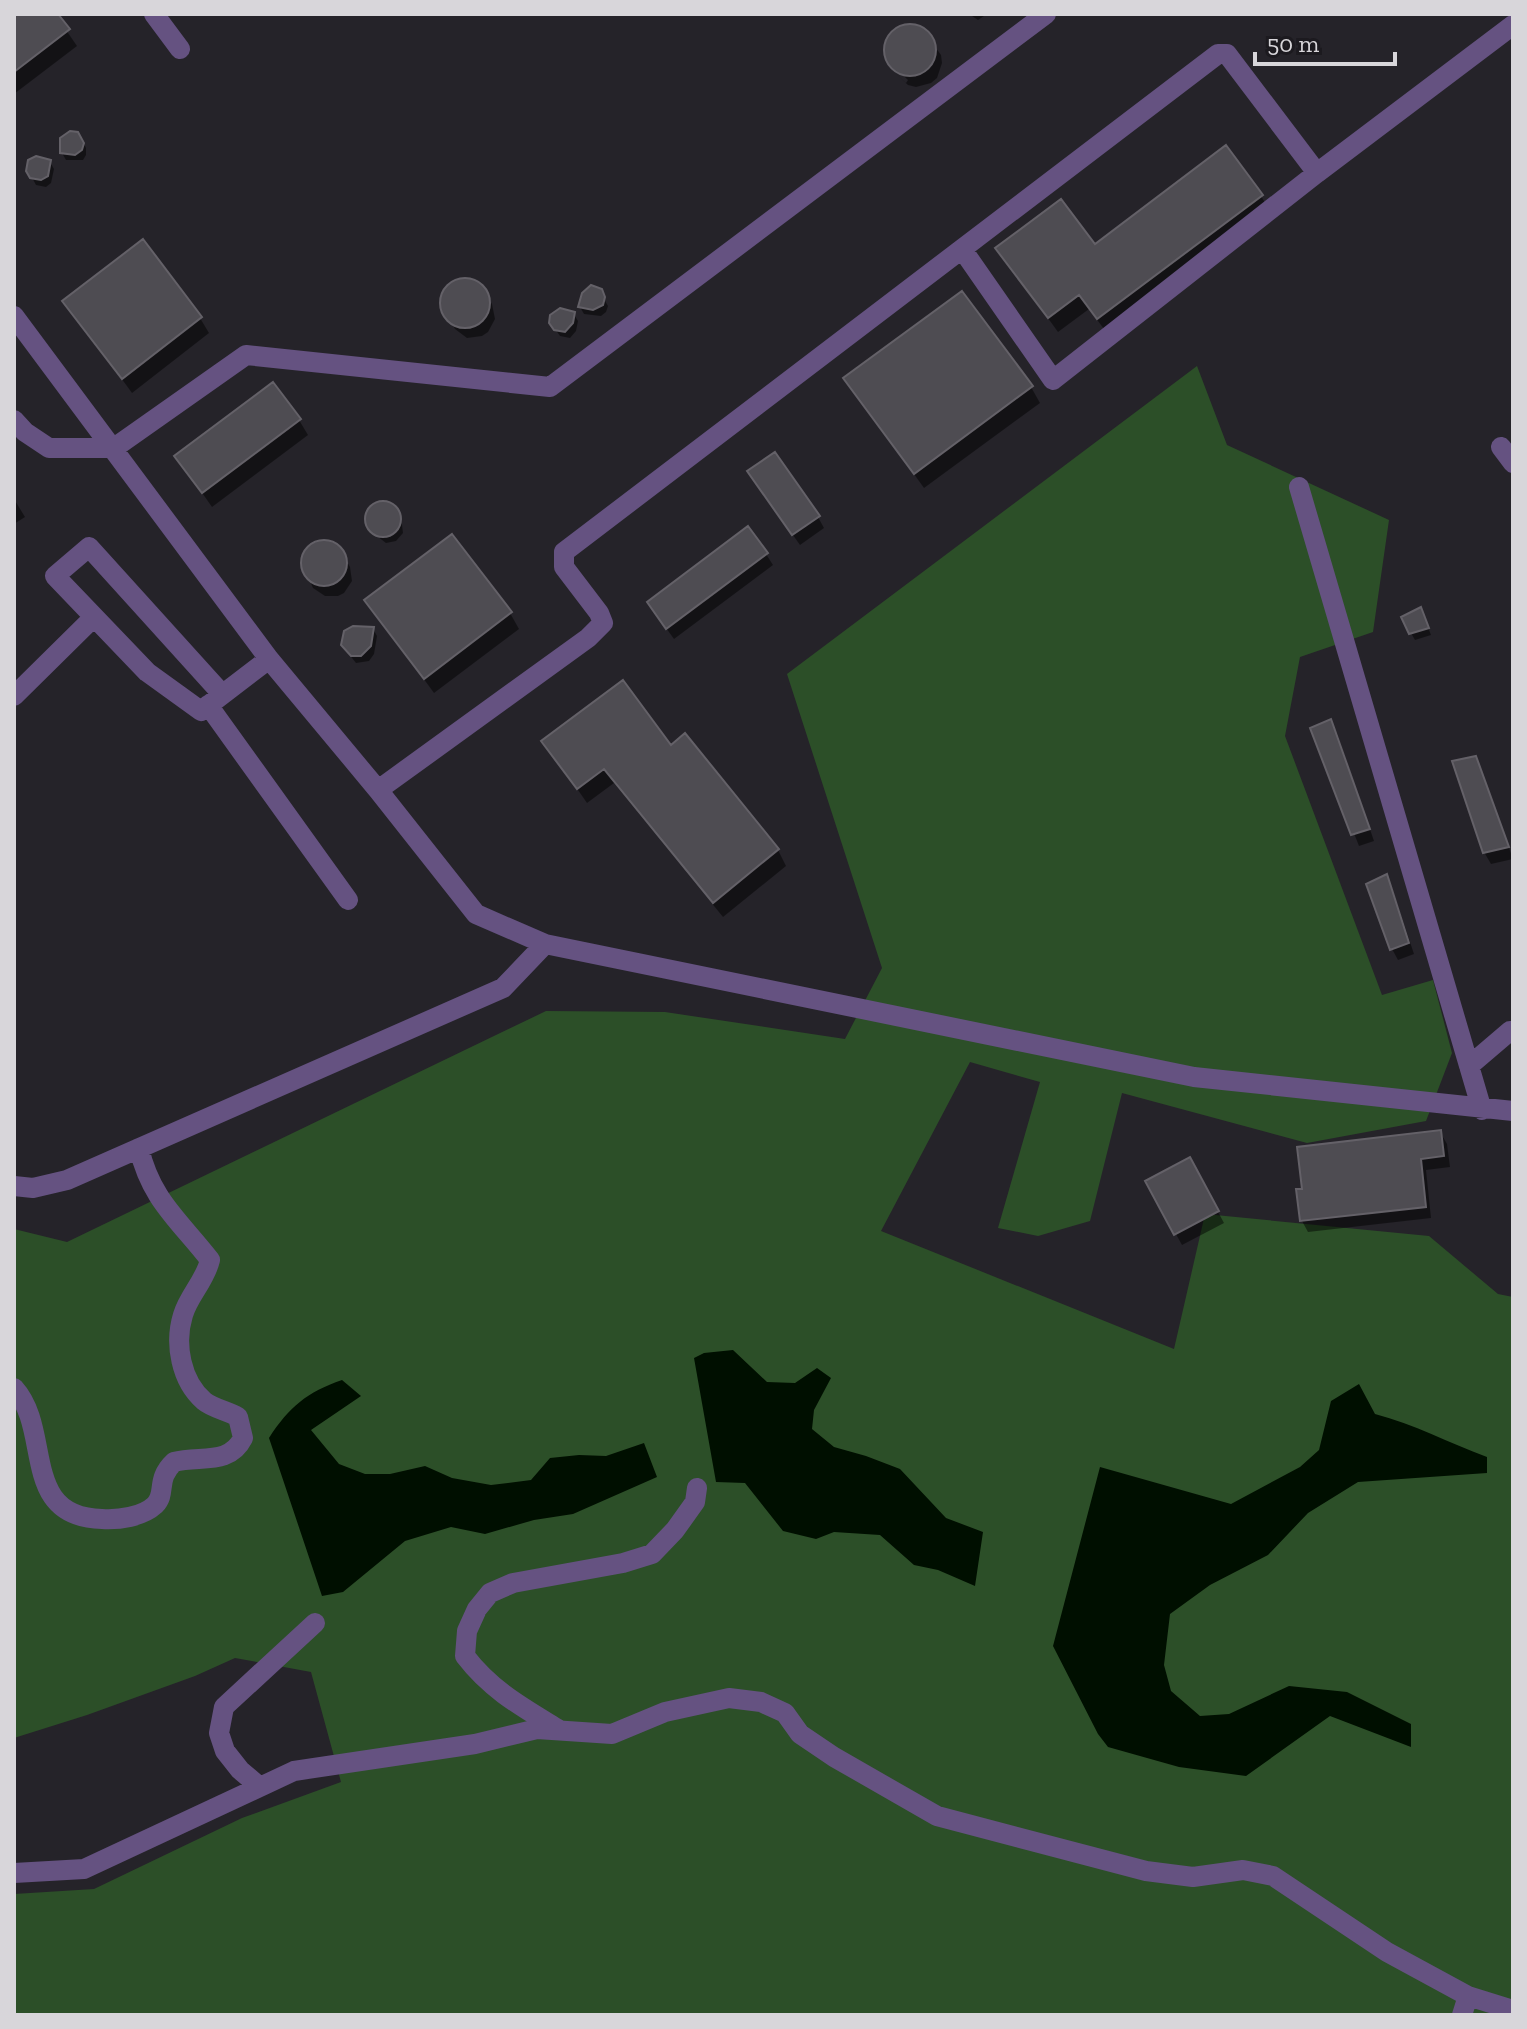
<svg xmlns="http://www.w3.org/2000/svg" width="1527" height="2029" font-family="'Zilla Slab',serif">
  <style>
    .green { fill: #2c4f28 }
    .water { fill: #000f00 }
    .shadow { fill: #0007 }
    .building { fill: #4e4c52; stroke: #646168; stroke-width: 2 }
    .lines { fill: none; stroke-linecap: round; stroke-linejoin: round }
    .minor { stroke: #655281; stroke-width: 20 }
  </style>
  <rect width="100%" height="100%" fill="#252329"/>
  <path class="green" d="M 1197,366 L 1227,445 L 1389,520 L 1373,632 L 1300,657 L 1285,736 L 1382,995 L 1433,980 L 1452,1053 L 1426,1121 L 1307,1143 L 1122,1093 L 1090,1221 L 1038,1236 L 998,1228 L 1040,1082 L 970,1062 L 881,1231 L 1174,1349 L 1205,1214 L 1429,1236 L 1498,1294 L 1513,1297 L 1513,2015 L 14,2015 L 14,1894 L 94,1889 L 242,1818 L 341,1782 L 311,1672 L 235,1658 L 195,1676 L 87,1715 L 14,1738 L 14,1229 L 67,1242 L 546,1011 L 665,1012 L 845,1039 L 882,968 L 787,674 Z"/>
  <path class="water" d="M 733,1350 L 767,1382 L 795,1383 L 817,1368 L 831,1378 L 814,1410 L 812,1429 L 834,1447 L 866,1456 L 900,1469 L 946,1518 L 983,1532 L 975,1586 L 938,1570 L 914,1565 L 880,1535 L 834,1532 L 816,1539 L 783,1531 L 745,1483 L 716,1482 L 694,1358 L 704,1353 Z
    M 342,1380 L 361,1396 L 311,1430 L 339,1464 L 365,1474 L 390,1474 L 425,1466 L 452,1478 L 491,1485 L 531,1480 L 550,1458 L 579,1455 L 606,1456 L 644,1443 L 657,1477 L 573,1514 L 534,1520 L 485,1534 L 451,1527 L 405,1541 L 343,1592 L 322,1596 L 269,1438 C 289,1407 307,1392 342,1380 Z
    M 1359,1384 L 1375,1414 C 1414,1424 1449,1443 1487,1457 L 1487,1473 L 1358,1482 L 1308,1513 L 1268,1555 L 1210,1585 L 1170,1614 L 1164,1665 L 1171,1691 L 1200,1716 L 1229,1714 L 1289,1686 L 1347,1692 L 1411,1724 L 1411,1747 L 1330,1716 L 1246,1776 L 1179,1767 L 1108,1747 L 1098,1734 L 1053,1646 L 1100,1467 L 1231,1504 L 1300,1467 L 1319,1450 L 1331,1401 Z"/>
  <path class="shadow" d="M 14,14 L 55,14 L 77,46 L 14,94 Z
    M 969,14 L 987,14 L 978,20 Z
    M 908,26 L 923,30 L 941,55 L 942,63 L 937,78 L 931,83 L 916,87 L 908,85 L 895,73 L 906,83 L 908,80 L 889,62 L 886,47 L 893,33 Z
    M 82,140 L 86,148 L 86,155 L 83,160 L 66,160 L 62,153 Z
    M 50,162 L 54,169 L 51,183 L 46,187 L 36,185 L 28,170 Z
    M 1261,196 L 1270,211 L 1107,333 L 1089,309 L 1058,332 L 998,249 L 1094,246 Z
    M 467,280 L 474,282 L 485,292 L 492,304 L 495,319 L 488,332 L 482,336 L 467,338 L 455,329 L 444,310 L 444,295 L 453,283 Z
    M 598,289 L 608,306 L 606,312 L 601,316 L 584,314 L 580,307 Z
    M 65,301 L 200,318 L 209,333 L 132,393 Z
    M 573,313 L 578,321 L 576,331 L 570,338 L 560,336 L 551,323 Z
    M 846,379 L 1031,387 L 1040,403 L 924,488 Z
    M 299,420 L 308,435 L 212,507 L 177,457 Z
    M 756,483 L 818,517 L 824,528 L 800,545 Z
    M 14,499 L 25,517 L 14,524 Z
    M 389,504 L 401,517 L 403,533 L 396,541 L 386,543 L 373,533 L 368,525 L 368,513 L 374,506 Z
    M 326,542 L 339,548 L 350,567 L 352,581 L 344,593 L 338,596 L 325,596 L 313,588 L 302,563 L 303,556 L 312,545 Z
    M 766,554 L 773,565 L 674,639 L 656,614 Z
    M 367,601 L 510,613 L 519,629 L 434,693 Z
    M 1424,617 L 1431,635 L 1415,640 L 1411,633 Z
    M 373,629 L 377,636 L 374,654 L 369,661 L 356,663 L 345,649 Z
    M 1330,721 L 1337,733 L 1374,841 L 1359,846 L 1313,729 Z
    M 685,736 L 778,850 L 786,866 L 723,917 L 614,783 L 587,803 L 544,741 L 671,748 Z
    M 1475,758 L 1481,770 L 1513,859 L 1491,864 L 1484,852 Z
    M 1386,877 L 1392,888 L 1414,954 L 1398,960 L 1392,949 Z
    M 1440,1132 L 1447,1144 L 1450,1167 L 1426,1170 L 1431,1218 L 1308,1232 L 1302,1221 Z
    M 1190,1160 L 1224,1223 L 1182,1245 L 1147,1182 Z"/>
  <path class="building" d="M 14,14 L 58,14 L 70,29 L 14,72 Z
    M884 50a26 26 0 1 1 52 0a26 26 0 1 1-52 0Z
    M 70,131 L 78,132 L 84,143 L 82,150 L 75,155 L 60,153 L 60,138 Z
    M 1226,145 L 1263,195 L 1097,319 L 1079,295 L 1048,318 L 995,248 L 1061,199 L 1095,244 Z
    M 36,156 L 51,160 L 48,176 L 41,180 L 30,178 L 26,171 L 28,160 Z
    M 143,239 L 202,317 L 122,379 L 62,301 Z
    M440 303a25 25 0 1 1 50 0a25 25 0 1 1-50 0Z
    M 591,285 L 602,289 L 605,297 L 603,305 L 593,310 L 578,307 L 582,293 Z
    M 962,291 L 1033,386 L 914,474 L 843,378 Z
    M 560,308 L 575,312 L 573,323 L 565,332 L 554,330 L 549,323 L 550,315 Z
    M 273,382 L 301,419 L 202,493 L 174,456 Z
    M 775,452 L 820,516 L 792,535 L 747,471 Z
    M365 519a18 18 0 1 1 36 0a18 18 0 1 1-36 0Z
    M 748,526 L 768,553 L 666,629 L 647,602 Z
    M 452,534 L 512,612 L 424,679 L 364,600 Z
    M301 563a23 23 0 1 1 46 0a23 23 0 1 1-46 0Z
    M 1421,607 L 1429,628 L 1409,634 L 1401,617 Z
    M 353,626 L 374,627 L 371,646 L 361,656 L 351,656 L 341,645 L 344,631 Z
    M 623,680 L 671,745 L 685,733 L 779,849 L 713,903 L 604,769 L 577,789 L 541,741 Z
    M 1331,719 L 1370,829 L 1351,835 L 1310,728 Z
    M 1476,756 L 1509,847 L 1483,853 L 1452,761 Z
    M 1387,874 L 1409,943 L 1390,950 L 1366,884 Z
    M 1441,1130 L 1444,1156 L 1421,1159 L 1426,1207 L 1300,1221 L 1296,1189 L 1302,1189 L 1297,1147 Z
    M 1190,1157 L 1219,1211 L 1174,1235 L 1145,1181 Z"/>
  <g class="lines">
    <path class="minor" d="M 154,14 L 180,49
      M 962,249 L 1053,380 L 1317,173
      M 14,316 L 269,659 L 378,790 L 476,914 L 545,944 L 1194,1077 L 1513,1111
      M 14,420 L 25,432 L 49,448 L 114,448 L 246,355 L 550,387 L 1046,14
      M 1501,447 L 1513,463
      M 1299,487 L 1482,1110
      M 222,694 L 89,547 L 55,576 L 147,672 L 201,711 L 269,659
      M 14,696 L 94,617
      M 208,705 L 348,900
      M 378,790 L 588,638 L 603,623 L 599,613 L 564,567 L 564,552 L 1218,54 L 1227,54 L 1317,173 L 1513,25
      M 1469,1066 L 1510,1031 L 1513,1031
      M 14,1186 L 33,1188 L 67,1180 L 503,988 L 545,944
      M 14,1388 C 53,1431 19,1517 102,1519 C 119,1520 142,1517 155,1505 C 167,1493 155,1480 174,1462 C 200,1455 229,1466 243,1438 L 238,1417 C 228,1411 212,1408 204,1401 C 181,1381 174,1344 183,1315 C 189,1295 205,1281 210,1260 C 179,1220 151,1200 139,1148
      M 558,1729 C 522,1707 491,1690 465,1656 L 467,1631 L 477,1609 L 490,1593 L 513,1583 L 623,1563 L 652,1554 L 675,1530 L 695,1502 L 697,1488
      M 260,1787 L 240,1770 L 225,1751 L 219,1733 L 224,1707 L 315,1623
      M 14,1873 L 84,1869 L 294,1771 L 475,1744 L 537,1729 L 612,1734 L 665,1712 L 729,1698 L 761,1702 L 785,1713 L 800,1734 L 834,1757 L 937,1816 L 1146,1871 L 1193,1877 L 1243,1870 L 1273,1876 L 1387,1952 L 1468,1996 L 1513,2010
      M 1462,2015 L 1468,1996"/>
  </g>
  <rect width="1527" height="2029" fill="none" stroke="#d8d6da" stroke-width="32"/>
  <path d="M1255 52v12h140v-12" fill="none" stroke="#d8d6da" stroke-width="4"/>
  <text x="1267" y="52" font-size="24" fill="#d8d6da" stroke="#1c1a1f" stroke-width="6" paint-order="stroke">50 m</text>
</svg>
